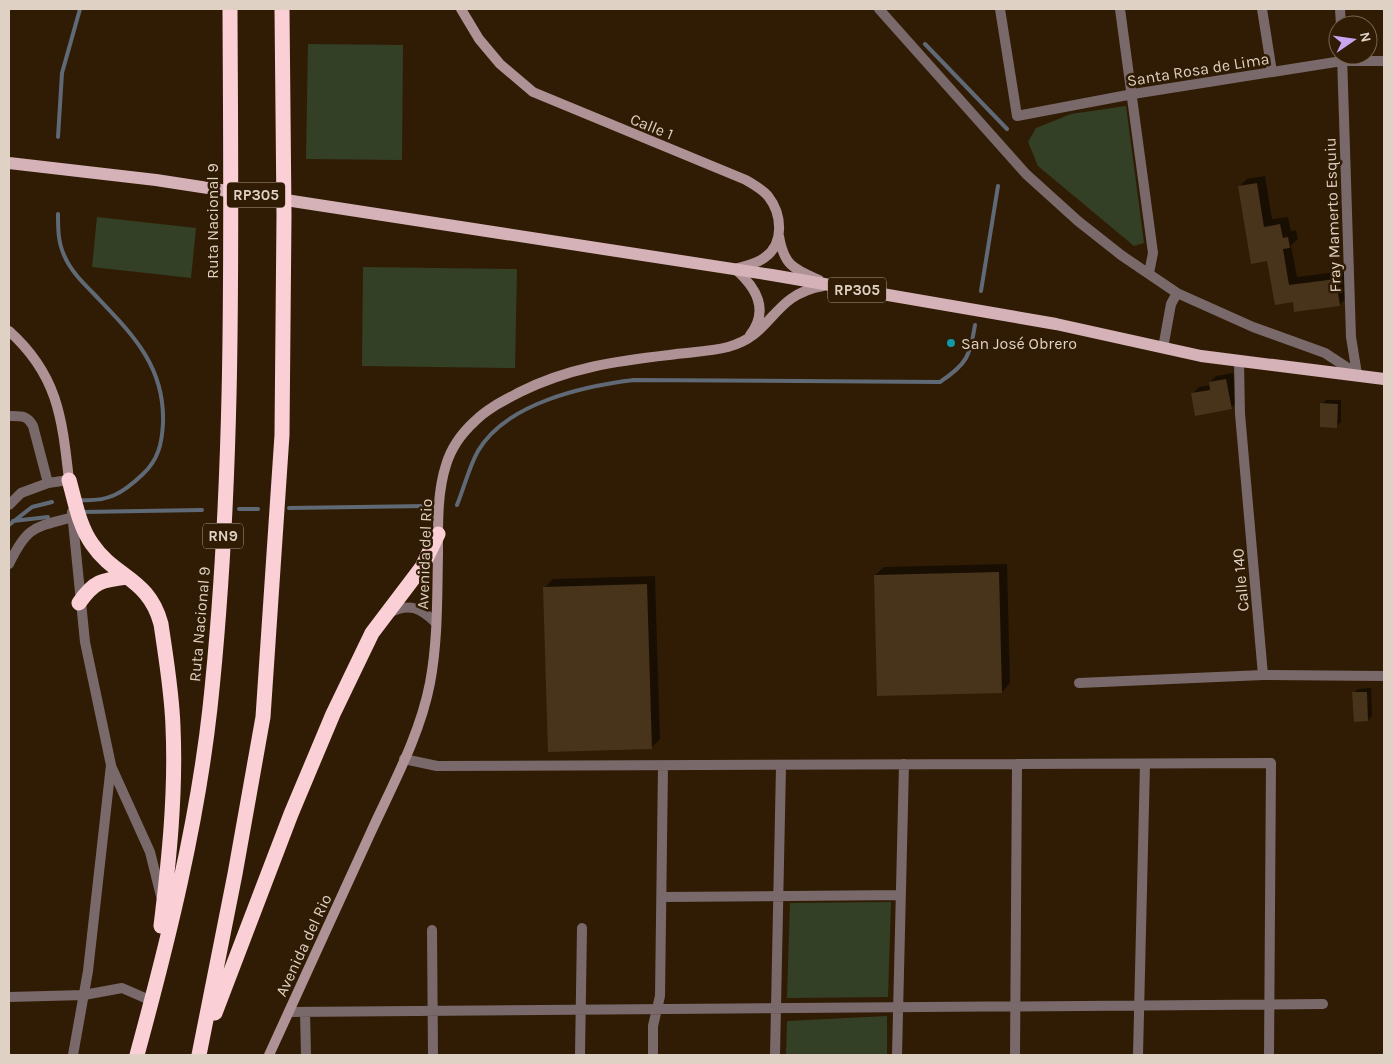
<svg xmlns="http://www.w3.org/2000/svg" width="1393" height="1064" font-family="Karla,sans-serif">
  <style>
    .green { fill: #344026 }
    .shadow { fill: #0007 }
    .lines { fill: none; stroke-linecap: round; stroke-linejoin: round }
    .stream { stroke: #606a76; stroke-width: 4 }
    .building { fill: #48331b }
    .street { stroke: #7a696b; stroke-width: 10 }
    .secondary { stroke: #ae9296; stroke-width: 10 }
    .primary { stroke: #d5b2b7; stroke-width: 12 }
    .highway { stroke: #facfd5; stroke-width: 15 }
    .culture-dot { fill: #0f9aa8; stroke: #301c04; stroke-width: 2 }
    .labels { text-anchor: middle; stroke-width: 5; stroke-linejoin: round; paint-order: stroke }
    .shield { fill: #301c04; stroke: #aa9b8a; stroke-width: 1 }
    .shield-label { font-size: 15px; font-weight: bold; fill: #dfd1c3 }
    .street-label { font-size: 16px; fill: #dfd1c3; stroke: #301c04 }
    .poi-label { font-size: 16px; fill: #dfd1c3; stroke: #301c04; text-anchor: start }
  </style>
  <rect width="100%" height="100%" fill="#301c04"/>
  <path class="green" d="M 308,44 L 403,45 L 402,160 L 306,159 Z
    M 1126,106 L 1144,243 L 1134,246 L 1038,166 L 1028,142 L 1036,128 L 1071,114 Z
    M 97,217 L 196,228 L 191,278 L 92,267 Z
    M 363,267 L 517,269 L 515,368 L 362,366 Z
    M 891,902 L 888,997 L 787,998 L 790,903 Z
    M 887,1016 L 887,1055 L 786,1055 L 787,1021 Z"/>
  <path class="shadow" d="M 1265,176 L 1272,219 L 1288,217 L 1291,231 L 1296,230 L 1298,239 L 1291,245 L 1297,277 L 1344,271 L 1348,297 L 1339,305 L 1294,300 L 1268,260 L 1239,187 L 1247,179 Z
    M 1233,373 L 1238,401 L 1232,407 L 1192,394 L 1199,387 L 1210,385 L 1210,382 L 1216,376 Z
    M 1326,400 L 1341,400 L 1341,422 L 1336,426 L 1322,404 Z
    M 1007,564 L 1010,683 L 1002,692 L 875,575 L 884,567 Z
    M 655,576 L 660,739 L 651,748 L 544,588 L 553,579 Z
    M 1371,688 L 1372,716 L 1368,720 L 1354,693 L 1358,689 Z"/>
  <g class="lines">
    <path class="stream" d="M 925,44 L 1007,129
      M 58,137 L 62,73 L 80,9
      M 58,214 C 58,228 58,242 64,255 C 70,270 83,283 94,294 C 131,333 165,365 163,423 C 162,444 158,460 143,474 C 122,494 108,502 79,500
      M 981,291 L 998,186
      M 457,505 C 464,488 469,467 478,451 C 506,403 584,386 634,380 L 940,382 C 967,364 970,356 975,325
      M 289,508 L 426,506
      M 239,509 L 258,509
      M 82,512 L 202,510
      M 13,521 L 48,517
      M 9,525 L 32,507 L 52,502"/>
  </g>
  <path class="building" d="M 1257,183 L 1264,227 L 1280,224 L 1283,238 L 1288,237 L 1290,248 L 1283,249 L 1289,285 L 1336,279 L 1340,306 L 1294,312 L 1293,302 L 1275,305 L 1267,261 L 1251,264 L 1238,186 Z
    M 1226,379 L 1232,409 L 1195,416 L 1191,393 L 1210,390 L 1209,382 Z
    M 1320,403 L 1338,404 L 1337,428 L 1320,427 Z
    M 999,572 L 1002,693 L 877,696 L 874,575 Z
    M 647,584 L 652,749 L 548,752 L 543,587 Z
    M 1352,692 L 1367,692 L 1368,721 L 1354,722 Z"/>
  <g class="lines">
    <path class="street" d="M 879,9 L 1026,174 L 1078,221 L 1121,255 L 1177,293 L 1253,327 L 1325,353 L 1357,374
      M 1000,9 L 1017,116 L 1133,94 L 1342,61 L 1384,61
      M 1120,9 L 1153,253 L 1149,273
      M 1262,9 L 1272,72
      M 1340,9 L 1341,25
      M 1342,56 L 1351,337 L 1357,374
      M 1163,348 L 1171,304 L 1177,293
      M 1239,362 L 1240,414 L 1263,675 L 1384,676
      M 9,416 C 21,416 27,415 33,426 L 48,483 L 69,480 L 69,485
      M 9,505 L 21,493 L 48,483
      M 72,512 L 85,642 L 111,765 L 88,971 L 73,1055
      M 9,564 C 28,525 34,528 73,517
      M 389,613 C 409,602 421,608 436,623
      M 1079,683 L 1263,675
      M 404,759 L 437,766 L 1271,763 L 1269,1055
      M 112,768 L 150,852 L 161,896
      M 662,897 L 901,895
      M 432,930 L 433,1055
      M 9,997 L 84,995 L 122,988 L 152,1001
      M 289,1012 L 1323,1004
      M 305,1012 L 306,1055
      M 580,1055 L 582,928
      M 653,1055 L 653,1026 L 660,996 L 663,766
      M 775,1055 L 781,766
      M 897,1055 L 904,764
      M 1015,1055 L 1017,764
      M 1138,1055 L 1145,764"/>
    <path class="secondary" d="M 461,9 L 479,39 L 500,64 L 533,92 L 746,180 C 754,185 762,189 768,196 C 782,214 785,244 764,258 C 756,264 744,266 735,269 C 756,287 770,310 750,335
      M 779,236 C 784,266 794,269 819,280
      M 9,331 C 58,375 62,418 69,480
      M 269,1055 C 303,981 337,906 371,832 C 393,784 420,735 430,683 C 438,641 437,597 438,555 C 438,525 437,493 446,465 C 451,448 463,432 475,421 C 488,408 505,400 520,392 C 568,368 616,361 669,355 C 688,352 709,352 728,347 C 774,335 771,295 823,286"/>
    <path class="primary" d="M 9,163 L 156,180 L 772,275 L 1056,324 L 1201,356 L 1384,379"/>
    <path class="highway" d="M 69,480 C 75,501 79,526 92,544 C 115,578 149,578 161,624 C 166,658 172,693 173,727 C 176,794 169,860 161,926
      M 79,603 C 94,581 102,580 127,577
      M 215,1013 L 291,814 L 333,714 L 372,633 L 422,567 L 438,534
      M 137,1055 C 168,941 197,825 210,708 C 235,476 231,242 230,9
      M 199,1055 L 235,874 L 263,717 L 282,435 L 284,215 L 282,9"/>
  </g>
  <circle class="culture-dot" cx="951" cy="343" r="5"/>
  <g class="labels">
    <g class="shield">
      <rect x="227" y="182.5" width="58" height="25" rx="4"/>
      <rect x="828" y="277.5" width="58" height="25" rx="4"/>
      <rect x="203" y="523.5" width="40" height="25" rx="4"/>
    </g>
    <g class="shield-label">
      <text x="256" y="200">RP305</text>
      <text x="857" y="295">RP305</text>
      <text x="223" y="541">RN9</text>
    </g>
    <g class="street-label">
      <text transform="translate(1198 69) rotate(-9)" y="6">Santa Rosa de Lima</text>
      <text transform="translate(652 126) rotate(22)" y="6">Calle 1</text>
      <text transform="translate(1332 215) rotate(-92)" y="6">Fray Mamerto Esquiu</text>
      <text transform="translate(212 221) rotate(-90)" y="6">Ruta Nacional 9</text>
      <text transform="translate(424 554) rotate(-88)" y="6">Avenida del Rio</text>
      <text transform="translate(1240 580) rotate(-95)" y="6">Calle 140</text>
      <text transform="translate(199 624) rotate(-85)" y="6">Ruta Nacional 9</text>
      <text transform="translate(303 945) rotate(-65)" y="6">Avenida del Rio</text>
    </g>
    <g class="poi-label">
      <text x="961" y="349">San José Obrero</text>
    </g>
  </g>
  <rect width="1393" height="1064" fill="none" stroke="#dfd1c3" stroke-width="20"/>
  <g transform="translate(1353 40) rotate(77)"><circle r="24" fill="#301c04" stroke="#766450"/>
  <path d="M0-4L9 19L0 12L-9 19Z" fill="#c8a6ef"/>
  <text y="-8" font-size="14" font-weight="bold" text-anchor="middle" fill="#dfd1c3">N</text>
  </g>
</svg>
